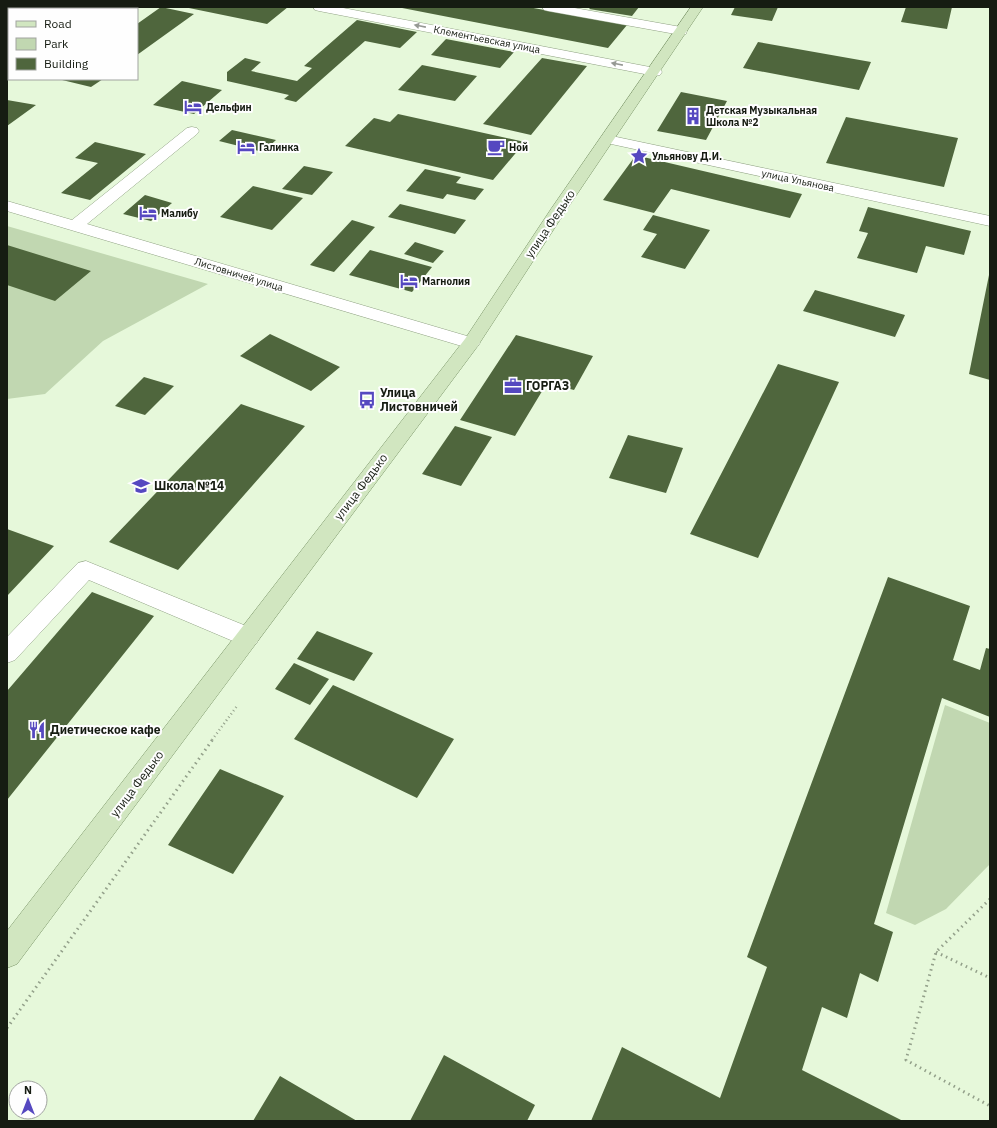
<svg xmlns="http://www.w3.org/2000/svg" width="997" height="1128" font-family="'IBM Plex Sans',sans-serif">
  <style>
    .green { fill: #c1d7b1 }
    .building { fill: #4f663d }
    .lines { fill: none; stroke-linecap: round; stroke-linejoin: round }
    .minor-casing { stroke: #91a285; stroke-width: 1 }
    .major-casing { stroke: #7b9568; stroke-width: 1 }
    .path-far1 { stroke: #93a08a; stroke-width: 2.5; stroke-dasharray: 1 3; stroke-linecap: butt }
    .path { stroke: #93a08a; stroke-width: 3; stroke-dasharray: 1.5 4; stroke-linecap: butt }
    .minor { fill: #fff; fill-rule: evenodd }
    .major { fill: #d1e6c0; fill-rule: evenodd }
    .oneway { fill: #969994 }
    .labels { text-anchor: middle; stroke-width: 4; stroke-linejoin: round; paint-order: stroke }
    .far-street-label { font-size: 10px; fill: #161c12; stroke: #fefefe }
    .far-poi-label { font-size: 10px; font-weight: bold; fill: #161c12; stroke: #fefefe; text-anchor: start }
    .street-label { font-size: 12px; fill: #161c12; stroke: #fefefe }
    .poi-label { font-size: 12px; font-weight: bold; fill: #161c12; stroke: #fefefe; text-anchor: start }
  </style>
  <rect width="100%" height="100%" fill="#e6f8da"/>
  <path class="green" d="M 7,226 L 208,284 L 103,341 L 45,394 L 7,399 Z
    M 945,705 L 990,723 L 990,864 L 946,909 L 915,925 L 886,913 Z"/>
  <path class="building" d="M 7,7 L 35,7 L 41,8 L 9,9 L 9,15 L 7,14 Z
    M 161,7 L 194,14 L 137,55 L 137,24 Z
    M 184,7 L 288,7 L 267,24 Z
    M 397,7 L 528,7 L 627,25 L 608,48 Z
    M 591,7 L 639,7 L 632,16 L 589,9 Z
    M 735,7 L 778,7 L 772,21 L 731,15 Z
    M 906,7 L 952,7 L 947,29 L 901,22 Z
    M 357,20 L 417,32 L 400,48 L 365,41 L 296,102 L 284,99 L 289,95 L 227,81 L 227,72 L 245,58 L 261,62 L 251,71 L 297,81 L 312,68 L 304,66 Z
    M 446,39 L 514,52 L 500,68 L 431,55 Z
    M 758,42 L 871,62 L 859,90 L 743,68 Z
    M 542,58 L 587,66 L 531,135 L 483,124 Z
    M 422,65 L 477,76 L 455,101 L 398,90 Z
    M 58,79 L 103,79 L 91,87 Z
    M 182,81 L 222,90 L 194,114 L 153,105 Z
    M 681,92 L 727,101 L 706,140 L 657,131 Z
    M 7,100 L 36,105 L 7,126 Z
    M 398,114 L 493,135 L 525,142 L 493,180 L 345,146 L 374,118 L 390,122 Z
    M 846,117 L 958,138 L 944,187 L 826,163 Z
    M 232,130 L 276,140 L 263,152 L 219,141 Z
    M 95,142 L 146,154 L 90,200 L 61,193 L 98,163 L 75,158 Z
    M 636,155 L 639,156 L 802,194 L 790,218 L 671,189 L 654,213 L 603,200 Z
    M 304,166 L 333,172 L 312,195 L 282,189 Z
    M 425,169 L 461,177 L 456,183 L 484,189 L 475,200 L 447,194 L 443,199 L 406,191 Z
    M 253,186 L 303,198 L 272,230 L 220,217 Z
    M 145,195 L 172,203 L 151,221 L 123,214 Z
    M 400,204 L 466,220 L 455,234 L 388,217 Z
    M 868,207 L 971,231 L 964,255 L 926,246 L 917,273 L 857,258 L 868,233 L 859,231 Z
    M 653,215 L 710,230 L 685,269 L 641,257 L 657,234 L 643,230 Z
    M 352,220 L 375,227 L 334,272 L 310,265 Z
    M 415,242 L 444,251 L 433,263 L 404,254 Z
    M 7,245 L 91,271 L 55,301 L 7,285 Z
    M 370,250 L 432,267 L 412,292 L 349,275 Z
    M 989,275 L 990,275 L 990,380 L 969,374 Z
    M 815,290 L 905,315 L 895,337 L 803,311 Z
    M 270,334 L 340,367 L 311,391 L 240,356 Z
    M 516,335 L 593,356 L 574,390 L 547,383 L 515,436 L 460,420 Z
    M 778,364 L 839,382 L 758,558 L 690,534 Z
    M 144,377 L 174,386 L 145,415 L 115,406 Z
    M 241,404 L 305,426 L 178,570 L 109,542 Z
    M 455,426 L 492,437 L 461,486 L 422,474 Z
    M 628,435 L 683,448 L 666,493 L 609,478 Z
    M 7,529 L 54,546 L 7,596 Z
    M 888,577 L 970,606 L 953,660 L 980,670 L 986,648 L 990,649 L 990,717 L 942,698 L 874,924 L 893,932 L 878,982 L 860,973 L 847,1018 L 822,1007 L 802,1070 L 903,1121 L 591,1121 L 622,1047 L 720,1098 L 767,967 L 747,957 Z
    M 92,592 L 154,616 L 7,800 L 7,691 Z
    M 317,631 L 373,653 L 354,681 L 297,659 Z
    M 294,663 L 329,679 L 310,705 L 275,689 Z
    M 333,685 L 454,739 L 417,798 L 294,739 Z
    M 220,769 L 284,796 L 233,874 L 168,845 Z
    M 444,1055 L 535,1105 L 527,1121 L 410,1121 Z
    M 280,1076 L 357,1121 L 253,1121 Z"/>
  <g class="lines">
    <g class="minor-casing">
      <path id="minor" d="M 313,7 L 338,7 L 655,68 L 660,69 L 662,72 L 660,75 L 655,76 L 319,11 L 315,10 Z
        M 542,7 L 569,7 L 681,27 L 686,28 L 687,31 L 686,34 L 681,35 L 548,11 L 544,10 Z
        M 192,127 L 197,128 L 199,131 L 197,134 L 87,224 L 477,339 L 480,343 L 477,347 L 471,349 L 465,347 L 7,211 L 7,201 L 72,220 L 187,128 Z
        M 607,135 L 990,216 L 990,226 L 602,142 L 600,139 L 602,136 Z
        M 86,561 L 256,630 L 260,637 L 256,644 L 248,646 L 240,644 L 89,580 L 15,660 L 7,663 L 7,637 L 78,563 Z"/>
    </g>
    <g class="major-casing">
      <path id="major" d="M 83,7 L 97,7 L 96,9 L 82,9 Z
        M 691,7 L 703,7 L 567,209 L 477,347 L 17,964 L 7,968 L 7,931 L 465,339 L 551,209 Z
        M 7,58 L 9,58 L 9,67 L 7,67 Z"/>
    </g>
    <path class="path-far1" d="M 212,740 L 237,706"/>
    <path class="path" d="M 990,899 L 936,952 L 906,1060 L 990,1106
      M 936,952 L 990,978
      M 7,1028 L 213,739"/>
    <use href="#minor" class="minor"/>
    <use href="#major" class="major"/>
  </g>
  <defs><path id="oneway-solid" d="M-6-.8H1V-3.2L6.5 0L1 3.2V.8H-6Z"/></defs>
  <g class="oneway">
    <use href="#oneway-solid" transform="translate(420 26) rotate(-169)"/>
    <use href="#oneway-solid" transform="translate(617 64) rotate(-169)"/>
  </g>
  <defs>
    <g id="hotel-bare" transform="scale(1.38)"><path d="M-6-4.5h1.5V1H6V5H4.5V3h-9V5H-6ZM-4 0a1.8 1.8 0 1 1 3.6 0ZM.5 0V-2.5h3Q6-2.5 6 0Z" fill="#5548c0" stroke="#fefefe" stroke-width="2.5" paint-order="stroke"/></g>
    <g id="building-bare" transform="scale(1.38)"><path d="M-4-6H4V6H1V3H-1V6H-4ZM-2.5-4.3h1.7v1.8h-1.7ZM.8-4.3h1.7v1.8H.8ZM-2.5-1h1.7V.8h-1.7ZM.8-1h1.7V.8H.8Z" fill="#5548c0" stroke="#fefefe" stroke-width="2.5" paint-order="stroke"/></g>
    <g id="cafe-bare" transform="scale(1.38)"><path d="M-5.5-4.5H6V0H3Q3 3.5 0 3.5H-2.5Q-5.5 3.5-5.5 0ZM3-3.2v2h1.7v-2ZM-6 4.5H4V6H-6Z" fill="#5548c0" stroke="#fefefe" stroke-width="2.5" paint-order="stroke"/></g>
    <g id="sight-bare" transform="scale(1.38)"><path d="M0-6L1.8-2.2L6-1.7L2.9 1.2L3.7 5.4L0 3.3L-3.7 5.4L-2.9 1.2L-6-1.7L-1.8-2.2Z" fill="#5548c0" stroke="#fefefe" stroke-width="2.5" paint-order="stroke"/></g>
    <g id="office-bare" transform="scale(1.38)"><path d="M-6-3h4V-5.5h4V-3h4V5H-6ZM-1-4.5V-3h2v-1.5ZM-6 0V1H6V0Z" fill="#5548c0" stroke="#fefefe" stroke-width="2.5" paint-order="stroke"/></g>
    <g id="bus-bare" transform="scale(1.38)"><path d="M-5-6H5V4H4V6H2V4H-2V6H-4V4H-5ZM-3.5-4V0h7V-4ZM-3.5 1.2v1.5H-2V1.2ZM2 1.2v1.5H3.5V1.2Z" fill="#5548c0" stroke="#fefefe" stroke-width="2.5" paint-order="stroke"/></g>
    <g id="school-bare" transform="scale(1.38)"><path d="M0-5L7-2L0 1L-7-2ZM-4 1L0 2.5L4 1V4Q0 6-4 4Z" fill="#5548c0" stroke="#fefefe" stroke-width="2.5" paint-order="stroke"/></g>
    <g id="restaurant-bare" transform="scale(1.38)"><path d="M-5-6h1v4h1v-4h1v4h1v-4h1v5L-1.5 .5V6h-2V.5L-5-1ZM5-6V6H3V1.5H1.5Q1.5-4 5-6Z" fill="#5548c0" stroke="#fefefe" stroke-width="2.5" paint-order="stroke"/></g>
  </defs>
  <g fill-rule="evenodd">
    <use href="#hotel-bare" x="193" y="107"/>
    <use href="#building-bare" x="693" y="116"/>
    <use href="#hotel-bare" x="246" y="147"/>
    <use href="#cafe-bare" x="496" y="147"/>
    <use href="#sight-bare" x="639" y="156"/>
    <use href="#hotel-bare" x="148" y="213"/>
    <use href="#hotel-bare" x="409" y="281"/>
    <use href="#office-bare" x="513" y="386"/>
    <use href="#bus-bare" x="367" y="400"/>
    <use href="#school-bare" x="141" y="486"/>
    <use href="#restaurant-bare" x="37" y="730"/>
  </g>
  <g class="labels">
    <g class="far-street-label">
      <text transform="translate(487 39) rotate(11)" y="4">Клементьевская улица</text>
      <text transform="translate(798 180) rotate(12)" y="4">улица Ульянова</text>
      <text transform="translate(239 274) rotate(17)" y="4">Листовничей улица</text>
    </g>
    <g class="far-poi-label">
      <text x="206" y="111">Дельфин</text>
      <text x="706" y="114">Детская Музыкальная<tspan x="706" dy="12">Школа №2</tspan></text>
      <text x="259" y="151">Галинка</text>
      <text x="509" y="151">Ной</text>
      <text x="652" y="160">Ульянову Д.И.</text>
      <text x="161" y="217">Малибу</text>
      <text x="422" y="285">Магнолия</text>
    </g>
    <g class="street-label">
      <text transform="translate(550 224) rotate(-56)" y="4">улица Федько</text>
      <text transform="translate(361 487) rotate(-53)" y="4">улица Федько</text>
      <text transform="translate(137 784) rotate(-53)" y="4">улица Федько</text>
    </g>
    <g class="poi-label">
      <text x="526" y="390">ГОРГАЗ</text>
      <text x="380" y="397">Улица<tspan x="380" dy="14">Листовничей</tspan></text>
      <text x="154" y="490">Школа №14</text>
      <text x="50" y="734">Диетическое кафе</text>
    </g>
  </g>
  <rect width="997" height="1128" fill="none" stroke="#161c12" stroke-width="16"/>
  <rect x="8" y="8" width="130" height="72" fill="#fefefe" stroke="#a1a4a0"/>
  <rect x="16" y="21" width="20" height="6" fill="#d1e6c0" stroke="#a1a4a0"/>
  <text x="44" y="28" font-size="12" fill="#161c12">Road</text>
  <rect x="16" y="38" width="20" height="12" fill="#c1d7b1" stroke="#a1a4a0"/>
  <text x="44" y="48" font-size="12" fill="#161c12">Park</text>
  <rect x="16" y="58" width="20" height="12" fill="#4f663d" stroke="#a1a4a0"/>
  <text x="44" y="68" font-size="12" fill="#161c12">Building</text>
  <g transform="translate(28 1100)"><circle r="19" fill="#fefefe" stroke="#a1a4a0"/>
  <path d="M0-3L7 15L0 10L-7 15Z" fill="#5548c0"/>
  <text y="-6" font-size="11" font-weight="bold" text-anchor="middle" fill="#161c12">N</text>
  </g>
</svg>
